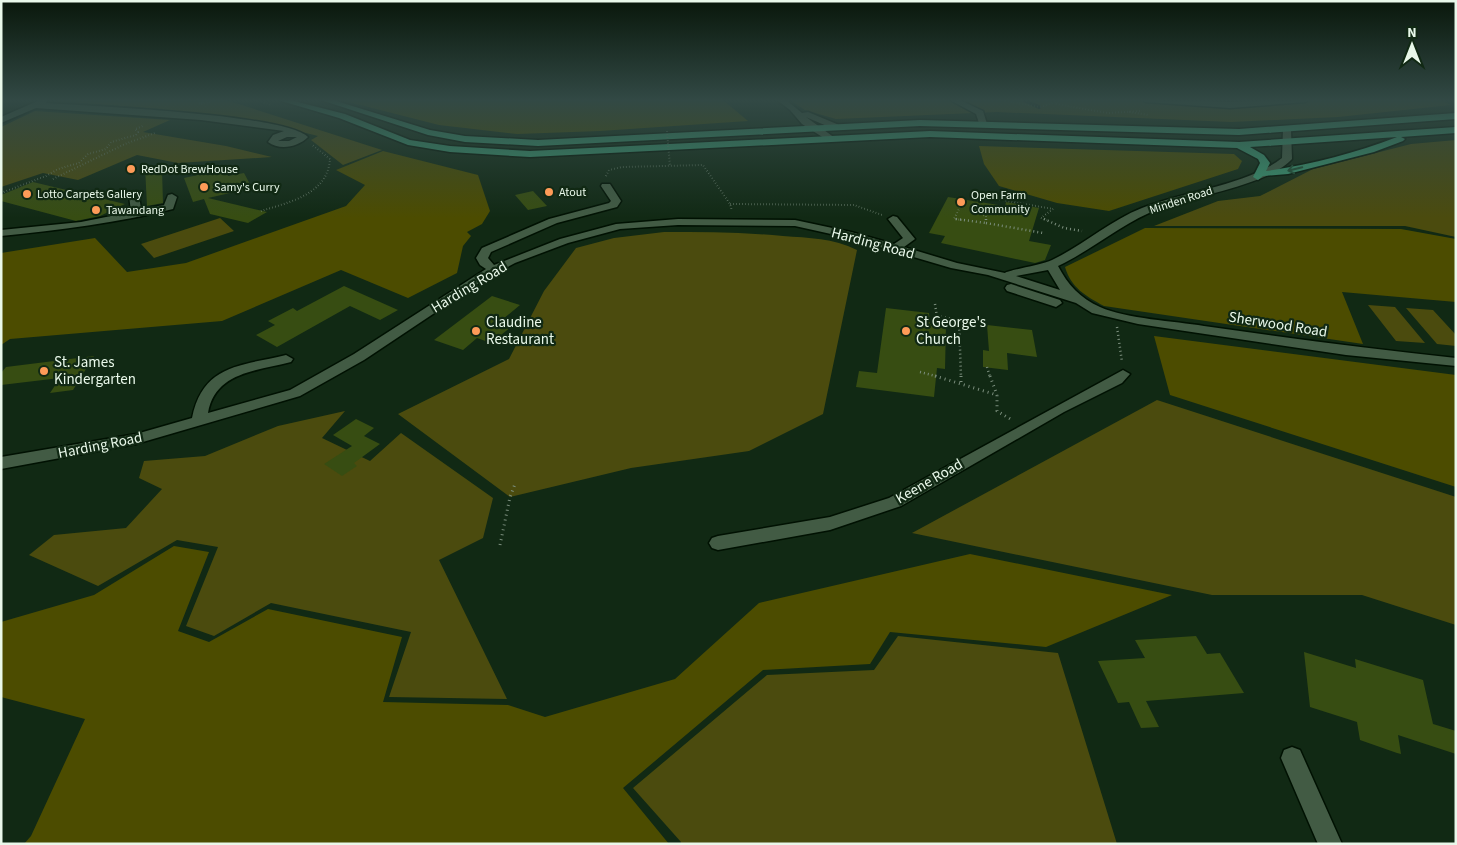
<svg xmlns="http://www.w3.org/2000/svg" width="1457" height="845" font-family="'Source Sans 3',sans-serif">
  <style>
    .green { fill: #4b4b0e }
    .forest { fill: #4c4c00 }
    .lines { fill: none; stroke-linecap: round; stroke-linejoin: round }
    .stream { stroke: #010d0b; stroke-width: 4 }
    .building { fill: #374d12 }
    .minor-casing { stroke: #001102; stroke-width: 3 }
    .major-casing { stroke: #001102; stroke-width: 3 }
    .path-far2 { stroke: #7b8e7d; stroke-width: 2; stroke-dasharray: 0.5 2.5; stroke-linecap: butt }
    .path-far1 { stroke: #7b8e7d; stroke-width: 2.5; stroke-dasharray: 1 3; stroke-linecap: butt }
    .path { stroke: #7b8e7d; stroke-width: 3; stroke-dasharray: 1 4; stroke-linecap: butt }
    .minor { fill: #425b44; fill-rule: evenodd }
    .major { fill: #3b9872; fill-rule: evenodd }
    .path-bridge { stroke: #7b8e7d; stroke-width: 2; stroke-dasharray: 0.5 2.5; stroke-linecap: butt }
    .oneway { stroke: #205035 }
    .poi-dot { fill: #fe9b58; stroke: #112914; stroke-width: 2 }
    .labels { text-anchor: middle; stroke-width: 4.5; stroke-linejoin: round; paint-order: stroke }
    .far-poi-label { font-size: 12px; fill: #e9f8ea; stroke: #112914; text-anchor: start }
    .far-street-label { font-size: 12px; fill: #e9f8ea; stroke: #112914 }
    .street-label { font-size: 15px; fill: #e9f8ea; stroke: #112914 }
    .poi-label { font-size: 15px; fill: #e9f8ea; stroke: #112914; text-anchor: start }
  </style>
  <rect width="100%" height="100%" fill="#112914"/>
  <path class="green" d="M 58,100 L 226,100 L 382,150 L 343,165 L 311,140 L 318,136 L 262,122 L 164,113 L 163,109 L 56,101 Z
    M 790,100 L 1440,100 L 1451,105 L 1338,117 L 1231,122 L 997,112 L 836,119 L 805,110 Z
    M 35,111 L 170,120 L 143,132 L 226,146 L 272,157 L 178,163 L 137,155 L 78,180 L 43,173 L 1,187 L 1,127 Z
    M 1456,140 L 1456,237 L 1405,226 L 1154,226 L 1218,201 L 1260,196 L 1313,169 L 1411,144 Z
    M 220,218 L 234,231 L 154,258 L 141,244 Z
    M 664,232 C 703,232 743,232 783,236 C 809,238 833,238 857,250 L 823,414 L 749,451 L 631,468 L 510,497 L 398,414 L 509,359 L 544,291 L 576,248 L 614,238 Z
    M 1368,305 L 1395,307 L 1425,343 L 1396,341 Z
    M 1406,308 L 1433,310 L 1456,335 L 1456,346 L 1437,344 Z
    M 1157,400 L 1456,497 L 1456,625 L 1362,595 L 1212,595 L 912,533 Z
    M 345,411 L 322,438 L 370,461 L 401,433 L 493,498 L 483,538 L 439,560 L 507,699 L 389,697 L 411,632 L 271,603 L 214,636 L 186,626 L 218,547 L 177,540 L 98,586 L 29,555 L 54,535 L 126,528 L 162,489 L 139,478 L 144,461 L 205,456 L 278,426 Z
    M 898,636 L 1058,653 L 1117,844 L 680,844 L 681,842 L 633,788 L 767,675 L 874,670 Z"/>
  <path class="forest" d="M 341,100 L 723,100 L 748,121 L 600,131 L 517,134 L 439,125 Z
    M 979,146 L 1234,154 L 1242,161 L 1238,169 L 1109,211 L 1057,203 L 999,186 L 984,164 Z
    M 383,151 L 478,175 L 490,211 L 482,224 L 467,232 L 471,236 L 463,246 L 457,273 L 408,298 L 341,270 L 222,321 L 10,339 L 1,345 L 1,253 L 95,238 L 127,272 L 186,263 L 346,206 L 365,185 L 336,170 Z
    M 1145,228 L 1401,229 L 1456,239 L 1456,302 L 1342,292 L 1363,344 L 1104,306 C 1086,296 1071,288 1065,267 Z
    M 1154,336 L 1456,375 L 1456,487 L 1170,395 Z
    M 174,546 L 209,552 L 178,631 L 209,642 L 268,609 L 402,637 L 383,702 L 508,705 L 545,717 L 675,679 L 759,603 L 970,554 L 1172,595 L 1046,647 L 890,632 L 870,664 L 763,670 L 623,788 L 669,844 L 24,844 L 31,836 L 85,719 L 1,697 L 1,622 L 94,595 Z"/>
  <g class="lines">
    <path class="stream" d="M 1024,100 L 1039,107"/>
  </g>
  <path class="building" d="M 145,167 L 162,170 L 163,203 L 147,206 Z
    M 216,171 L 217,173 L 226,172 L 228,176 L 244,173 L 252,188 L 208,198 L 267,212 L 248,223 L 210,214 L 204,199 L 193,202 L 184,178 Z
    M 33,182 L 125,204 L 100,216 L 76,221 L 1,201 L 1,195 Z
    M 533,191 L 547,206 L 528,210 L 515,195 Z
    M 948,197 L 1005,206 L 1006,202 L 1039,208 L 1029,241 L 1051,245 L 1045,260 L 1035,263 L 941,243 L 945,236 L 929,233 Z
    M 344,286 L 398,310 L 380,320 L 350,306 L 277,347 L 256,335 L 275,325 L 268,321 L 293,308 L 297,311 Z
    M 492,296 L 520,305 L 503,319 L 516,323 L 491,343 L 477,338 L 463,350 L 434,340 Z
    M 886,308 L 929,313 L 930,324 L 946,325 L 945,369 L 937,368 L 934,397 L 856,387 L 859,371 L 877,373 Z
    M 987,325 L 1032,330 L 1037,357 L 1007,353 L 1008,370 L 983,367 L 983,350 L 989,351 Z
    M 94,356 L 73,390 L 50,393 L 60,378 L 1,385 L 1,373 L 6,367 Z
    M 356,419 L 374,428 L 364,436 L 380,444 L 354,463 L 357,466 L 342,476 L 324,464 L 352,446 L 333,435 Z
    M 1196,636 L 1207,654 L 1220,653 L 1244,693 L 1146,701 L 1159,727 L 1141,728 L 1129,702 L 1118,703 L 1098,661 L 1145,658 L 1135,640 Z
    M 1304,652 L 1356,668 L 1355,659 L 1423,680 L 1433,724 L 1456,731 L 1456,754 L 1398,735 L 1401,754 L 1397,753 L 1360,740 L 1357,722 L 1310,707 Z"/>
  <g class="lines">
    <g class="minor-casing">
      <path id="minor" d="M 40,100 L 47,100 L 46,103 C 88,106 285,114 308,137 C 298,147 280,151 268,142 L 273,135 L 284,131 L 201,120 L 36,108 L 1,123 L 1,117 ZM 287,137 L 297,137 L 289,141 L 278,141 Z
        M 777,100 L 786,100 L 802,113 L 808,112 L 839,125 L 840,127 L 836,130 L 806,117 L 835,138 L 827,140 L 802,124 L 790,110 Z
        M 950,100 L 960,100 L 983,111 L 987,124 L 980,126 L 976,114 Z
        M 1142,100 L 1230,102 L 1309,100 L 1305,102 L 1230,108 L 1146,102 Z
        M 1287,127 L 1291,130 L 1292,159 C 1270,184 1195,196 1161,208 C 1123,222 1094,249 1058,266 C 1068,285 1080,298 1100,307 C 1127,319 1174,321 1204,326 C 1288,338 1371,349 1456,358 L 1456,366 L 1346,355 L 1138,324 L 1092,313 L 1076,303 L 988,275 L 951,268 L 849,238 L 795,226 L 678,225 L 620,229 L 568,243 L 515,263 L 484,280 L 364,360 L 300,396 L 136,444 L 1,469 L 1,457 L 136,434 L 192,418 C 203,364 241,366 286,355 L 293,359 L 291,362 C 257,371 215,372 208,413 L 290,390 L 354,354 L 486,269 L 480,265 L 476,258 L 482,248 L 549,219 L 609,203 L 611,201 L 601,186 L 602,184 L 610,184 L 621,201 L 617,207 L 557,223 L 491,252 L 488,258 L 494,265 L 560,239 L 616,224 L 678,219 L 795,220 L 851,232 L 894,244 L 903,238 L 888,219 L 893,216 L 897,217 L 915,239 L 904,247 L 957,263 L 1005,273 C 1008,270 1042,265 1052,260 C 1084,245 1109,221 1142,208 C 1184,191 1248,185 1282,158 L 1283,130 ZM 1048,270 L 1060,290 L 1016,276 Z
        M 134,192 L 139,195 L 141,209 L 164,205 L 168,195 L 172,194 L 177,197 L 173,209 C 117,223 60,230 1,236 L 1,230 L 81,222 L 131,212 L 129,195 Z
        M 1011,284 L 1060,300 L 1062,303 L 1056,307 L 1007,291 L 1005,288 L 1007,285 Z
        M 1123,370 L 1130,374 L 1122,383 L 1064,412 L 901,506 L 830,530 L 718,550 L 712,548 L 709,543 L 712,538 L 718,536 L 830,517 L 889,498 Z
        M 1292,747 L 1300,750 L 1342,844 L 1318,844 L 1281,758 L 1284,750 Z"/>
    </g>
    <g class="major-casing">
      <path id="major" d="M 278,100 L 290,100 L 345,114 L 410,140 L 450,146 L 530,151 L 930,131 L 1239,142 L 1456,127 L 1456,133 L 1401,137 L 1405,139 L 1403,141 L 1374,152 L 1288,174 L 1263,176 L 1258,180 L 1253,177 L 1260,163 L 1258,159 L 1237,148 L 930,137 L 530,157 L 450,152 L 408,145 L 339,118 ZM 1397,137 C 1355,153 1310,165 1266,171 L 1270,163 L 1264,155 L 1250,147 Z
        M 321,100 L 333,100 L 430,130 L 465,136 L 538,140 L 920,120 L 1239,129 L 1456,113 L 1456,119 L 1239,135 L 920,126 L 538,146 L 465,142 L 428,135 Z"/>
    </g>
    <path class="path-far2" d="M 1002,100 L 1040,107 L 1062,100
      M 261,102 L 272,105
      M 199,103 L 202,103 L 201,100
      M 201,104 L 215,100
      M 1056,104 L 1108,113 L 1140,111
      M 1129,112 L 1149,115
      M 606,176 L 609,170 L 622,167 L 703,165 L 730,204 L 732,211
      M 53,179 L 125,144 L 155,133
      M 1,193 L 46,176 L 58,169 L 79,163 L 88,154 L 106,149 L 111,142 L 136,135 L 138,132 L 135,129 L 143,126
      M 730,204 L 854,205 L 882,215
      M 960,207 L 954,219 L 966,220
      M 261,211 C 290,202 328,194 330,159 L 311,144
      M 1041,218 L 1047,220
      M 986,220 L 986,216 L 975,212 L 977,200 L 991,198 L 1053,209 L 1041,218"/>
    <path class="path-far1" d="M 956,219 L 986,223
      M 986,219 L 986,223 L 1043,233
      M 1044,219 L 1064,228 L 1082,231
      M 935,304 L 938,324
      M 937,316 L 959,320 L 961,377
      M 1117,327 L 1122,362
      M 987,367 L 990,377
      M 920,372 L 939,377"/>
    <path class="path" d="M 935,376 L 997,395 L 997,411 L 1012,420
      M 961,376 L 961,386
      M 990,376 L 997,395
      M 500,545 L 510,497 L 515,484"/>
    <use href="#minor" class="minor"/>
    <use href="#major" class="major"/>
    <path class="path-bridge" d="M 667,131 L 670,166"/>
  </g>
  <defs><path id="oneway-shaft" d="M-6 0H5M1.5-3L5.5 0L1.5 3" fill="none" stroke-width="1.6" stroke-linecap="round" stroke-linejoin="round" transform="scale(1.25)"/></defs>
  <use class="oneway" href="#oneway-shaft" transform="translate(1295 169) rotate(166)"/>
  <linearGradient id="sky" x2="0" y2="1"><stop stop-color="#09170b"/><stop offset="0.46" stop-color="#324945"/><stop offset="1" stop-color="#324945" stop-opacity="0"/></linearGradient>
  <rect width="1457" height="218" fill="url(#sky)"/>
  <g class="poi-dot">
    <circle cx="131" cy="169" r="5"/>
    <circle cx="204" cy="187" r="5"/>
    <circle cx="549" cy="192" r="5"/>
    <circle cx="27" cy="194" r="5"/>
    <circle cx="961" cy="202" r="5"/>
    <circle cx="96" cy="210" r="5"/>
    <circle cx="476" cy="331" r="5"/>
    <circle cx="906" cy="331" r="5"/>
    <circle cx="44" cy="371" r="5"/>
  </g>
  <g class="labels">
    <g class="far-poi-label">
      <text x="141" y="173">RedDot BrewHouse</text>
      <text x="214" y="191">Samy's Curry</text>
      <text x="559" y="196">Atout</text>
      <text x="37" y="198">Lotto Carpets Gallery</text>
      <text x="971" y="199">Open Farm<tspan x="971" dy="14">Community</tspan></text>
      <text x="106" y="214">Tawandang</text>
    </g>
    <g class="far-street-label">
      <text transform="translate(1181 200) rotate(-18)" y="4">Minden Road</text>
    </g>
    <g class="street-label">
      <text transform="translate(873 243) rotate(15)" y="5">Harding Road</text>
      <text transform="translate(469 287) rotate(-31)" y="5">Harding Road</text>
      <text transform="translate(1278 324) rotate(9)" y="5">Sherwood Road</text>
      <text transform="translate(100 445) rotate(-11)" y="5">Harding Road</text>
      <text transform="translate(929 481) rotate(-30)" y="5">Keene Road</text>
    </g>
    <g class="poi-label">
      <text x="486" y="327">Claudine<tspan x="486" dy="17">Restaurant</tspan></text>
      <text x="916" y="327">St George's<tspan x="916" dy="17">Church</tspan></text>
      <text x="54" y="367">St. James<tspan x="54" dy="17">Kindergarten</tspan></text>
    </g>
  </g>
  <rect width="1457" height="845" fill="none" stroke="#e9f8ea" stroke-width="5"/>
  <g transform="translate(1412 45)" stroke="#112914" stroke-width="4" paint-order="stroke">
  <path d="M0-4L9 19L0 12L-9 19Z" fill="#e9f8ea"/>
  <text y="-8" font-size="14" font-weight="bold" text-anchor="middle" fill="#e9f8ea">N</text>
  </g>
</svg>
